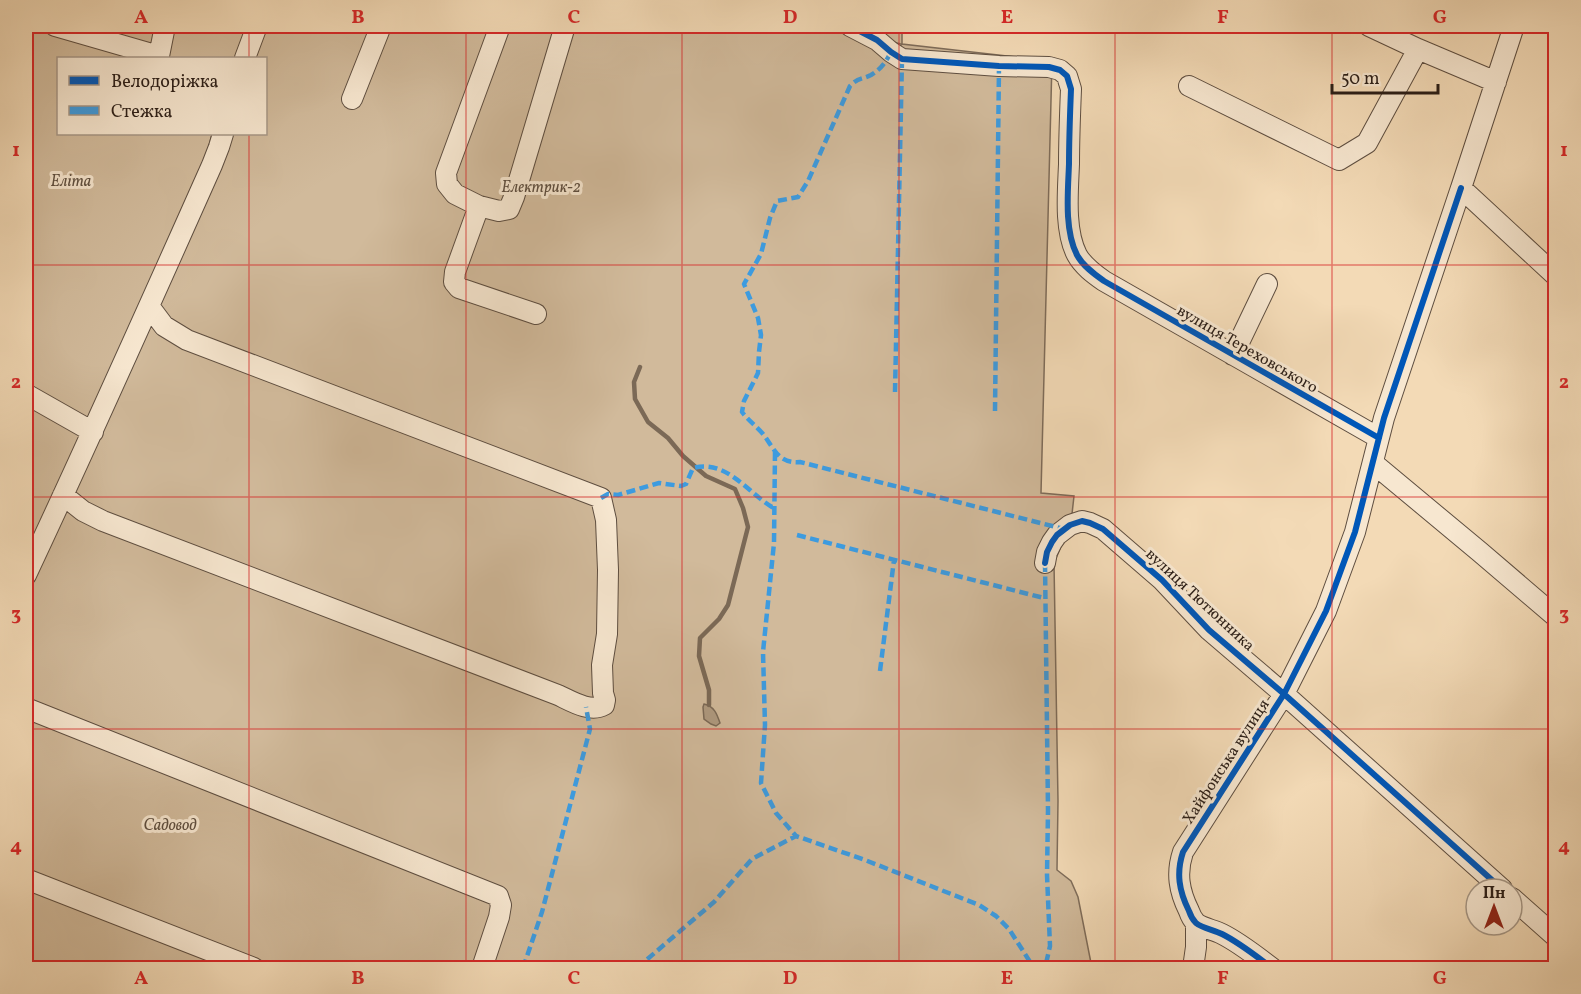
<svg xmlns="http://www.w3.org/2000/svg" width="1581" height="994" font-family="Vollkorn,serif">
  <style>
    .green { fill: #d1ba9b; stroke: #7e6c5a; stroke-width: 1.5 }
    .water { fill: #af9a80; stroke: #7b6956; stroke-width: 1.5 }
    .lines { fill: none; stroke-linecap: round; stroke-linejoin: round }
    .stream { stroke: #7b6956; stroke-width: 4.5 }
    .minor-casing { stroke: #5e4e40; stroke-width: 22 }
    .minor { stroke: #f7e7d0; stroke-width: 20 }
    .quiet { stroke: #3d9bdf; stroke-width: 4.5; stroke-dasharray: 9 4.5; stroke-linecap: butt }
    .cycleway-casing { stroke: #f7e7d0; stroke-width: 10 }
    .cycleway { stroke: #0057b8; stroke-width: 6 }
    .grid { fill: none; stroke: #d62828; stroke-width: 1.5; stroke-opacity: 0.55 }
    .labels { text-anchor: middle; stroke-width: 6; stroke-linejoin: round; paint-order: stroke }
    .park-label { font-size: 16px; font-style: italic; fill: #5e4e3f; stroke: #f7e7d0 }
    .street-label { font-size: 16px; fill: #2c1f18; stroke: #f7e7d0 }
    .neatline { fill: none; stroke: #d62828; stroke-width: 2 }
    .grid-label { font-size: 20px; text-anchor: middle; font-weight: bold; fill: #d62828 }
  </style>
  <rect width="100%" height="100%" fill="#f3dab6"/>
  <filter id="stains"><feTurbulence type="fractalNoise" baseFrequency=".00333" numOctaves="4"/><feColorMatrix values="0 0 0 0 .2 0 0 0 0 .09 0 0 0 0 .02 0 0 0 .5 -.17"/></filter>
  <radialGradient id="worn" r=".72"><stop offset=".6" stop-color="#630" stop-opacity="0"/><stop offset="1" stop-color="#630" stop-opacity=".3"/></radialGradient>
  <path class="green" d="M 26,26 L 249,26 L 236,58 L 58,58 L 58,134 L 212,134 L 205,161 L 26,560 Z
    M 266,26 L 829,26 L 864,41 L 900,64 L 901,44 L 886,40 L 862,26 L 902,26 L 902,44 L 1052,61 L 1041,493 L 1074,496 L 1071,523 L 1054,563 L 1058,801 L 1057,870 L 1071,881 L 1078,897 L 1092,968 L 26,968 L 26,589 L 62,509 L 90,522 L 71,493 L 156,305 L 227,134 L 266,134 L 266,58 L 250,58 Z"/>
  <path class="water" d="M 704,704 C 714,706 717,714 720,723 L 716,726 L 711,724 L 704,719 L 703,707 Z"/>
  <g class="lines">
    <path class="stream" d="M 640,367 L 634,382 L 635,399 L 648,422 L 668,438 L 683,456 L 706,476 L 735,489 L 743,508 L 748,527 L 728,605 L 719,619 L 700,638 L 699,656 L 709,690 L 709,705"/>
    <g class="minor-casing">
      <path id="minor" d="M 55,26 L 159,56 L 165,26
        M 850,26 L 877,40 L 891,52 L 902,59 L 999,66 L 1049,67 L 1060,70 L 1067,76 L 1071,89 C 1070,114 1069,139 1069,164 C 1068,191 1064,230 1077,255 C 1083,266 1094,274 1104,281 L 1379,438
        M 1369,26 L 1418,49 L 1496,82
        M 1514,26 L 1461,188 L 1556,276
        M 245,58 L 257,26
        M 1189,86 L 1339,160 L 1367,143 L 1418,49
        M 352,99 L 381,26
        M 479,206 L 455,194 L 447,184 L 446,173 L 500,26
        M 536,314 L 459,288 L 454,282 L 455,272 L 479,206 L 499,211 L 509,209 L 514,197 L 565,26
        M 1233,355 L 1267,284
        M 26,394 L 93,432
        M 1373,463 L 1480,552 L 1556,617
        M 63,495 L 83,511 L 103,521 L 558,695 C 571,701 590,713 604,705 L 605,700 L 603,693 L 602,665 L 607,634 L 608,570 L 606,520 L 601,498 L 187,340 L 164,326 L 149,306
        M 1045,563 L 1047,552 L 1052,542 L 1057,535 L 1070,525 L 1082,521 L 1090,523 L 1103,529 L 1162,580 L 1209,630 L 1284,694 L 1502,889
        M 26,575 C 90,439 151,302 212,165 L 219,147 L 223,134
        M 26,708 L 498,896 L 501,905 L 499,917 L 482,968
        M 26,879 L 254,968
        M 1512,898 L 1556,937
        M 1193,968 L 1196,947 L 1196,923
        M 1272,968 C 1256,956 1240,943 1222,934 C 1214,930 1202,928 1196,923 C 1193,920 1190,914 1189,911 C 1179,891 1176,873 1183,852 L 1284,694 L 1326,611 L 1355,532 L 1384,418 L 1461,188"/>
    </g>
    <use href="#minor" class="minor"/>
    <path class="quiet" d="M 891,52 C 886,62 881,69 871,75 C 861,80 859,77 850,86 L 808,181 L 798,197 L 777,201 L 770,218 L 761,254 L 744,284 L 758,318 L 761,335 L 759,352 L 758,373 L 744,401 L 742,412 C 748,420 756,426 763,434 C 774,448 778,464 800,462 L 1064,529
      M 895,392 L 902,59
      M 995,411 L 999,66
      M 775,452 L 774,543 L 763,652 L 765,725 L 761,783 L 776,813 L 796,836
      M 601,498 L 608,494 L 618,495 L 659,483 L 681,486 L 686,484 L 693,468 C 726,459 747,492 772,507 L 775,506
      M 797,535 L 1044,598
      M 1045,563 L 1048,810 L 1047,875 L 1050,946 L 1045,968
      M 880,671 L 894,560
      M 523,968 L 542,912 L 590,729 L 586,707
      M 637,968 L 714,902 L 752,859 L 796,836 L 865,860 L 979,905 L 996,916 L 1009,929 L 1034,968"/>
    <g class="cycleway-casing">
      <path id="cycleway" d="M 850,26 L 877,40 L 891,52 L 902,59 L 999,66 L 1049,67 L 1060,70 L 1067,76 L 1071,89 C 1070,114 1069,139 1069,164 C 1068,191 1064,230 1077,255 C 1083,266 1094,274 1104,281 L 1379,438
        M 1045,563 L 1047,552 L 1052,542 L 1057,535 L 1070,525 L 1082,521 L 1090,523 L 1103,529 L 1162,580 L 1209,630 L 1284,694 L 1502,889
        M 1272,968 C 1256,956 1240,943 1222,934 C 1214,930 1202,928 1196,923 C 1193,920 1190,914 1189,911 C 1179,891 1176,873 1183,852 L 1284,694 L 1326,611 L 1355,532 L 1384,418 L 1461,188"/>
    </g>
    <use href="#cycleway" class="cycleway"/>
  </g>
  <path class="grid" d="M 249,26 L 249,58M 466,26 L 466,968M 682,26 L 682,968M 899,26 L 899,968M 1115,26 L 1115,968M 1332,26 L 1332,968M 249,134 L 249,968M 26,265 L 1556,265M 26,497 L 1556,497M 26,729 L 1556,729"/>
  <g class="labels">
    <g class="park-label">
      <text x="71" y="186">Еліта</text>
      <text x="541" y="192">Електрик-2</text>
      <text x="170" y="830">Садовод</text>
    </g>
    <g class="street-label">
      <text transform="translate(1248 348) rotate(30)" y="6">вулиця Тереховського</text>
      <text transform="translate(1201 599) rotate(43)" y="6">вулиця Тютюнника</text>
      <text transform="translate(1225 761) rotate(-57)" y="6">Хайфонська вулиця</text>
    </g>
  </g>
  <rect width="1581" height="994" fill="none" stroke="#f3dab6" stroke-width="66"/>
  <rect x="57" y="57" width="210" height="78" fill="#f7e7d0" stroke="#a69786" stroke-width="1.5"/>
  <rect x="69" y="76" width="30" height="9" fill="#0057b8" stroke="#a69786" stroke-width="1.5"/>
  <text x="111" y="87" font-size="18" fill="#2c1f18">Велодоріжка</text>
  <rect x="69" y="106" width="30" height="9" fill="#3d9bdf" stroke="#a69786" stroke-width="1.5"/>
  <text x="111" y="117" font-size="18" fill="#2c1f18">Стежка</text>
  <g transform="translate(1494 907)"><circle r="28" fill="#f7e7d0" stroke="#a69786" stroke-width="1.5"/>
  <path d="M0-4.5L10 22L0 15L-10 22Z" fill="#8f2418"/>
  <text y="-9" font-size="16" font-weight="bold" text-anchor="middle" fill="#2c1f18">Пн</text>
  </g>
  <path d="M1332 84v9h106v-9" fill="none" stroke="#2c1f18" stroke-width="3"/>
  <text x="1341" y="84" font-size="18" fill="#2c1f18" stroke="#f7e7d0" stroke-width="4.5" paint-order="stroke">50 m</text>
  <rect x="33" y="33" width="1515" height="928" class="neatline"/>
  <g class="grid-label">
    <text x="141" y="23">A</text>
    <text x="358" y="23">B</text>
    <text x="574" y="23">C</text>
    <text x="790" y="23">D</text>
    <text x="1007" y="23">E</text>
    <text x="1223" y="23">F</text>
    <text x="1440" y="23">G</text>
    <text x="16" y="156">1</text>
    <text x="1564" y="156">1</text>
    <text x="16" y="388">2</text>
    <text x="1564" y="388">2</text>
    <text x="16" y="620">3</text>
    <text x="1564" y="620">3</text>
    <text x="16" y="852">4</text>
    <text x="1564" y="852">4</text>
    <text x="141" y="984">A</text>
    <text x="358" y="984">B</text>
    <text x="574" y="984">C</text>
    <text x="790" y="984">D</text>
    <text x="1007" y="984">E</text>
    <text x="1223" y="984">F</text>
    <text x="1440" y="984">G</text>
  </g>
  <rect width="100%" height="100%" filter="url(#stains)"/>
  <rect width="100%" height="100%" fill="url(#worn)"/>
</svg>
